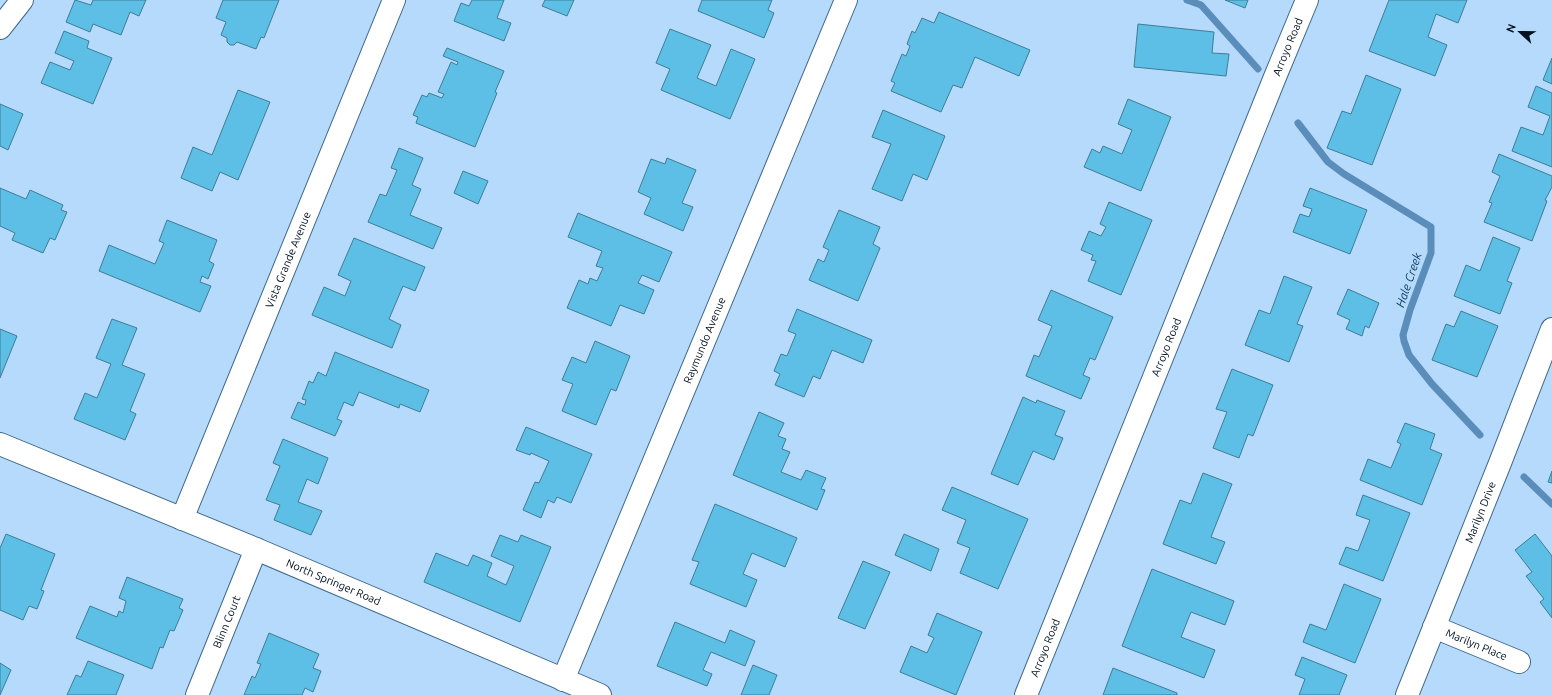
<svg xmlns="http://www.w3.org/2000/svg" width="1552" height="695" font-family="Ubuntu,sans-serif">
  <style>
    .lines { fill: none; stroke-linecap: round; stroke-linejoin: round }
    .stream { stroke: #5a8dba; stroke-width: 7 }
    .building { fill: #5dbfe6; stroke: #3e7d96 }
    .minor-casing { stroke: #3f698d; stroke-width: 24 }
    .minor { stroke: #fff; stroke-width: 22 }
    .labels { text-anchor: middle; stroke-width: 4; stroke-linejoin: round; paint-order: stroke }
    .street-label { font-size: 11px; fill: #02111f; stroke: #b6dafb }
    .water-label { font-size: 12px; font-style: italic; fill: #05385d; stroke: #b6dafb }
  </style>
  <rect width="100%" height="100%" fill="#b6dafb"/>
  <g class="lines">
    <path class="stream" d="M 1187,0 L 1201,5 L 1258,69
      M 1298,123 L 1328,162 L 1344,174 L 1431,227 L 1431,253 L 1410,310 L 1403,335 L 1404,341 L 1409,355 L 1432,384 L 1480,435
      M 1524,477 L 1552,504"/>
  </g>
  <path class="building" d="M 75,0 L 91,5 L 93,0 L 146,0 L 139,16 L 130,12 L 121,35 L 93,24 L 90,32 L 66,22 Z
    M 223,0 L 279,0 L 264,38 L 261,37 L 256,49 L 237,42 L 234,45 L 230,45 L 227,42 L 227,38 L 221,35 L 226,22 L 216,18 Z
    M 472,0 L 504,0 L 497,18 L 511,23 L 504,41 L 454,21 L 461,3 L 469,6 Z
    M 545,0 L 574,0 L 567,16 L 542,6 Z
    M 702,0 L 772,0 L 768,10 L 774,13 L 764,38 L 698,11 Z
    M 1225,0 L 1248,0 L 1245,8 Z
    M 1389,0 L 1467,0 L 1458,23 L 1436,14 L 1428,37 L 1447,45 L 1435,76 L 1369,51 Z
    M 939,12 L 1030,50 L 1019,76 L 975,57 L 962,88 L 953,85 L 941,112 L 891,91 L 895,83 L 891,81 L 902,54 L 906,56 L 910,46 L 907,44 L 912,31 L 915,33 L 922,18 L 934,23 Z
    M 1138,24 L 1214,32 L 1212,53 L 1229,54 L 1226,76 L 1134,67 Z
    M 670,29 L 711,45 L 697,78 L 716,86 L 731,49 L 755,59 L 730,119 L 661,90 L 670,69 L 656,63 Z
    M 64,31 L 89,41 L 87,48 L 112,58 L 93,104 L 41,83 L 50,62 L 70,70 L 74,61 L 55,53 Z
    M 447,48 L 504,71 L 495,92 L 497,93 L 475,147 L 416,123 L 418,117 L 413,115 L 422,95 L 427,97 L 429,93 L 442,98 L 444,94 L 438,92 L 451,62 L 457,65 L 458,62 L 443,56 Z
    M 1552,58 L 1552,84 L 1543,80 Z
    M 1366,75 L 1401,89 L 1372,165 L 1327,148 L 1342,111 L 1351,114 Z
    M 1536,86 L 1552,93 L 1552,167 L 1512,151 L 1521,127 L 1543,135 L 1550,116 L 1528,107 Z
    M 238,90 L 270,102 L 238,180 L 220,172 L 212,191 L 181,178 L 193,147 L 212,155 Z
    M 1128,99 L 1171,117 L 1141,191 L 1084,167 L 1092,149 L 1100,153 L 1103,146 L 1122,154 L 1132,130 L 1118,124 Z
    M 0,104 L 23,114 L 8,150 L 0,146 Z
    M 883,110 L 945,136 L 927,180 L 913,174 L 902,201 L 872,189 L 891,144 L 872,137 Z
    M 399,148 L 423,158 L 412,185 L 421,189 L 410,215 L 442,228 L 433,249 L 368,222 L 380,194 L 386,196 L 397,170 L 391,168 Z
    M 1499,154 L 1552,176 L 1552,187 L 1545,200 L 1547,201 L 1532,241 L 1484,222 L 1492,203 L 1489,202 L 1500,176 L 1492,172 Z
    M 667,158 L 696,170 L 682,203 L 693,207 L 683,231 L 644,214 L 651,198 L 638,192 L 651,159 L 665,164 Z
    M 463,171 L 488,181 L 478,204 L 454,193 Z
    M 0,188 L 26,199 L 30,190 L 63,205 L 61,210 L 67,212 L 55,240 L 50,238 L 43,253 L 12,240 L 15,233 L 0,226 Z
    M 1310,188 L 1367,210 L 1350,254 L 1293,232 L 1300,214 L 1309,217 L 1312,209 L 1303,206 Z
    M 1109,202 L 1152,220 L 1121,295 L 1088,281 L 1096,261 L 1091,260 L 1093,255 L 1081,250 L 1089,231 L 1101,236 L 1106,227 L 1100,224 Z
    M 839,210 L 880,227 L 873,244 L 880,248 L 858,301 L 809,280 L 818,259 L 824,262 L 829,250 L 823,247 Z
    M 578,213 L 672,252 L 659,282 L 642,275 L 638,283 L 654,290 L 644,314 L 620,305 L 611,326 L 567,308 L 579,280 L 588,284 L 590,278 L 597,281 L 603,268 L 596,266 L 602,251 L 568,237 Z
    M 167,220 L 217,240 L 209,261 L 214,264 L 208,279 L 202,276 L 200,282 L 211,286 L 200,312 L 99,271 L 109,245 L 155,264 L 164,243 L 159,241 Z
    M 1493,237 L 1520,248 L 1507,281 L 1512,283 L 1500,314 L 1454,296 L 1466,265 L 1480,271 Z
    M 354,238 L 425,267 L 415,291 L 403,286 L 389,319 L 401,325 L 392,348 L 312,315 L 324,287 L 345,296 L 351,281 L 338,275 Z
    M 1284,276 L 1312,287 L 1297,324 L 1303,326 L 1289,362 L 1245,345 L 1259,310 L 1270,314 Z
    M 1348,289 L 1379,303 L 1369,328 L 1365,326 L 1362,336 L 1346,329 L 1350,320 L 1337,314 Z
    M 1051,290 L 1113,317 L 1095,360 L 1090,358 L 1083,375 L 1090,378 L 1081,399 L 1026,376 L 1034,355 L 1039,357 L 1052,326 L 1038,320 Z
    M 797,309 L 872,340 L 863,363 L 832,350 L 820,379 L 813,376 L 804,397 L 775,385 L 780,374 L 774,371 L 781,354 L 787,356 L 796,334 L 788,331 Z
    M 1461,311 L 1498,326 L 1477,377 L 1432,360 L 1446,324 L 1454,327 Z
    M 112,319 L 137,328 L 122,365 L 145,374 L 130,411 L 136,414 L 125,440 L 74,419 L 85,393 L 97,398 L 111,364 L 96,358 Z
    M 0,329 L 17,336 L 0,378 Z
    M 595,341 L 630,356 L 616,391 L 611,389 L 596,425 L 562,411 L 573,384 L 562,380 L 572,357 L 586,363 Z
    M 335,352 L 429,390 L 420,412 L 400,404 L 399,408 L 359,392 L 353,406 L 344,402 L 337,419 L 342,421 L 335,436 L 291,418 L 298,402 L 305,405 L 306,400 L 302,399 L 309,381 L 313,383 L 318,372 L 326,376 Z
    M 1232,369 L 1273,385 L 1253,436 L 1248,434 L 1239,458 L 1213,448 L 1227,412 L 1216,409 Z
    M 1023,397 L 1036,403 L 1037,400 L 1065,411 L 1055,435 L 1063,438 L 1054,460 L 1033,451 L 1018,485 L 991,474 Z
    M 759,412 L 784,423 L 778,436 L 786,439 L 782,449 L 790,452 L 781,472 L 801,480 L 806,470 L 826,478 L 821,489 L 825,490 L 817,510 L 733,475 Z
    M 1405,423 L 1435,434 L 1430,449 L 1442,454 L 1422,505 L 1360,480 L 1368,459 L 1391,468 L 1401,444 L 1397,442 Z
    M 526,427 L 592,454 L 571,503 L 557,497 L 554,503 L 548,500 L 541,518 L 523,510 L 535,482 L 539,483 L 549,461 L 531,453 L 530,455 L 516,450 Z
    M 283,439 L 328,458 L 318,484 L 307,479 L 298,502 L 322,511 L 311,535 L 274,520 L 280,505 L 266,500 L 280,466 L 273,463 Z
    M 1552,471 L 1552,483 L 1548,482 Z
    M 1203,473 L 1232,484 L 1211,537 L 1225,542 L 1216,564 L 1163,544 L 1180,500 L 1191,504 Z
    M 952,487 L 1028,519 L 998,589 L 960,573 L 970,548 L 957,543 L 966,520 L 942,510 Z
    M 1363,495 L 1410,513 L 1383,581 L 1339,564 L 1346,547 L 1358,551 L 1370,520 L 1356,515 Z
    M 715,504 L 797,538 L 785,567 L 752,553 L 743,574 L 757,580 L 746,607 L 690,584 L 699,562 L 692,560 Z
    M 6,534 L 55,554 L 41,590 L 44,591 L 37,609 L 29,606 L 23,620 L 0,610 L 0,548 Z
    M 904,534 L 939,549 L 931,571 L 895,555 Z
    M 1535,534 L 1552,556 L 1552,618 L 1540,602 L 1544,599 L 1526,576 L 1532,572 L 1515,550 Z
    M 500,535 L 518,542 L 521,535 L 551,547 L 520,622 L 424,582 L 436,553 L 468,566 L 473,555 L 492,563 L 487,576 L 506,585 L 514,566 L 491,556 Z
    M 863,561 L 890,572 L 865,629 L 838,618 Z
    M 1152,569 L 1234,601 L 1225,625 L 1191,612 L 1181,637 L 1215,650 L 1204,678 L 1122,646 Z
    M 127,577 L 183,599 L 179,608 L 183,610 L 174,631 L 170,630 L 163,648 L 160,647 L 152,669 L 76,638 L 90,606 L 117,617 L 119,611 L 123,613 L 126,601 L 119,598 Z
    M 1344,584 L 1381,599 L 1355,663 L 1303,642 L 1310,624 L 1326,630 Z
    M 937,613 L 982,632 L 956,695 L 900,672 L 911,646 L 927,653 L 934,638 L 928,635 Z
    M 675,622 L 725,643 L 730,630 L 755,641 L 745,666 L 711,652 L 703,670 L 712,674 L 707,686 L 657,666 Z
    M 269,633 L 319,654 L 313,668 L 321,671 L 313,692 L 305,688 L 302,695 L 244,695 L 252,676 L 255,678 L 261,664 L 257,663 Z
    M 1302,657 L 1347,675 L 1339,695 L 1299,695 L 1305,679 L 1295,675 Z
    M 88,661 L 124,675 L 116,695 L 67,695 L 76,675 L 81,677 Z
    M 0,663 L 11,670 L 0,695 Z
    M 753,665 L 777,675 L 769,695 L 741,695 Z
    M 1113,668 L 1177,693 L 1177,695 L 1103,695 Z"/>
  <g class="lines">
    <g class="minor-casing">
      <g id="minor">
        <path d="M 0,28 L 22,0"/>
        <path id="s1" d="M 0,444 L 256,549 L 600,695"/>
        <path id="s2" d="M 182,519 L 394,0"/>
        <path id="s3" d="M 1434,627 L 1519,662"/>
        <path id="s4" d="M 563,680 L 846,0"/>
        <path id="s5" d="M 197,695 L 256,549"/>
        <path id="s6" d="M 1026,695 L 1275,77 L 1307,0"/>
        <path id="s7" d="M 1407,695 L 1500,463 L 1552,329"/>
      </g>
    </g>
    <use href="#minor" class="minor"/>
  </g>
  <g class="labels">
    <g class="street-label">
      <text dy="4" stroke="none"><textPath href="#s6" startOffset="699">Arroyo Road</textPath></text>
      <text dy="4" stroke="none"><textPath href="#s2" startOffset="280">Vista Grande Avenue</textPath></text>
      <text dy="4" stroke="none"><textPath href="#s4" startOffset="368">Raymundo Avenue</textPath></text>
      <text dy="4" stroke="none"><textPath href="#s6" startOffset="375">Arroyo Road</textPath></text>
      <text dy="4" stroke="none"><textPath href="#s7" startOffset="197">Marilyn Drive</textPath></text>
      <text dy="4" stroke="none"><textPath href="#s1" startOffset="361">North Springer Road</textPath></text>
      <text dy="4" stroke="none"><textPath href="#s5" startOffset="79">Blinn Court</textPath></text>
      <text dy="4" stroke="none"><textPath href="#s3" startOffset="46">Marilyn Place</textPath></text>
      <text dy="4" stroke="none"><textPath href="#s6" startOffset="51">Arroyo Road</textPath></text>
    </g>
    <g class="water-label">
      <text transform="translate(1409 280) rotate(-71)" y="4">Hale Creek</text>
    </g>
  </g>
  <g transform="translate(1520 32) rotate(292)" stroke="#b6dafb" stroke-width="3" paint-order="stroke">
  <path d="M0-3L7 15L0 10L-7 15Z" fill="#02111f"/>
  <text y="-6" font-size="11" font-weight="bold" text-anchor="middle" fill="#02111f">N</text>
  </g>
</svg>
